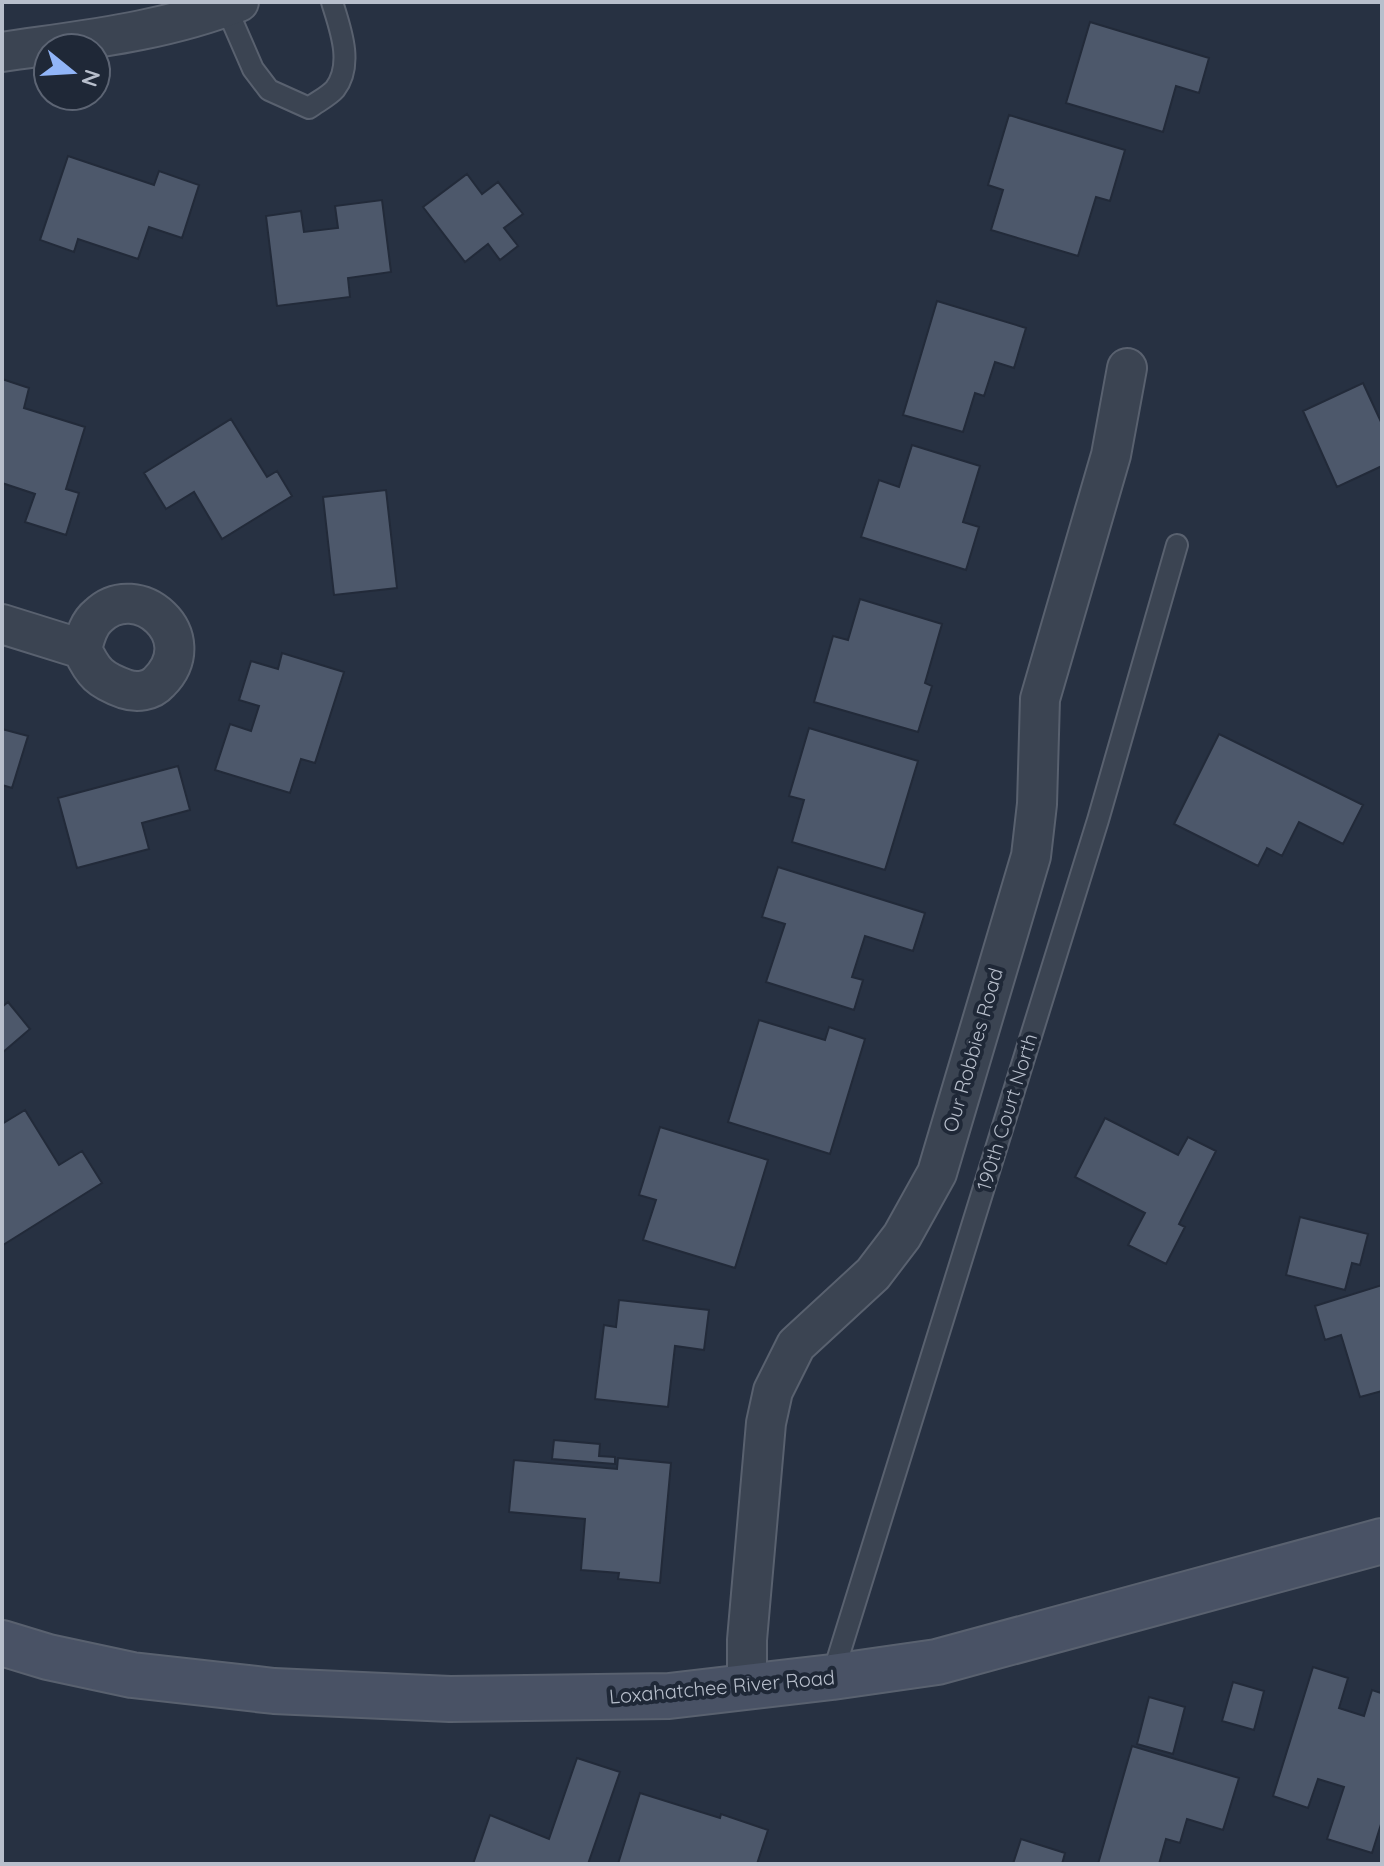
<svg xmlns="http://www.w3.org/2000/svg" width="1384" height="1866" font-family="Quicksand,sans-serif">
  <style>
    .building { fill: #4d586b; stroke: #222a39; stroke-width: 2 }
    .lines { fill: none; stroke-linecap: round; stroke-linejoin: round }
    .lane-casing { stroke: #59616f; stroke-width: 24 }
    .street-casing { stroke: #59616f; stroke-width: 42 }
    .secondary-casing { stroke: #59616f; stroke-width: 48 }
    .lane { stroke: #3b4452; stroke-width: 20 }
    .street { stroke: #3b4452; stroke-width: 38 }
    .secondary { stroke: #495265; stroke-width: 44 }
    .labels { text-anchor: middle; stroke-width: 8; stroke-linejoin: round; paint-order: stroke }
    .street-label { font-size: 20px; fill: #b8bfcc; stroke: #1f2837 }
  </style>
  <rect width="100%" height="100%" fill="#273142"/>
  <path class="building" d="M 1090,22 L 1209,58 L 1199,93 L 1176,86 L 1163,132 L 1066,103 Z
    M 1009,115 L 1125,150 L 1110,201 L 1096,197 L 1078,256 L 991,230 L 1003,190 L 988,185 Z
    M 68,156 L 154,185 L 159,171 L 199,185 L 182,238 L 149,227 L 138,259 L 78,239 L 74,252 L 40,240 Z
    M 467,174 L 482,194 L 498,182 L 523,214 L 504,228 L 518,246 L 500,260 L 488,244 L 465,262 L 423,207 Z
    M 382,200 L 391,272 L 348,278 L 350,297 L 277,306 L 266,216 L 301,211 L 304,232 L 338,228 L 335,206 Z
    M 937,301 L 1026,328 L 1014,368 L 995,362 L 984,396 L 975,393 L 963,432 L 903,415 Z
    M 2,379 L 29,388 L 24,408 L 85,427 L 66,489 L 79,493 L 66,535 L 25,522 L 35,494 L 2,483 Z
    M 1363,383 L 1382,424 L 1382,466 L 1337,487 L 1303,411 Z
    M 231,419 L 267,477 L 277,471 L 292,496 L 222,539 L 194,492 L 166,509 L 144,473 Z
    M 912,445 L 980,466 L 963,522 L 979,527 L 966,570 L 861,537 L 879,480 L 899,487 Z
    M 386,490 L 397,588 L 334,595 L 323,497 Z
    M 860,599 L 942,624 L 925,683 L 932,686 L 918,732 L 814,702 L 833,636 L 848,640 Z
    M 282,653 L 344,672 L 315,763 L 301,759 L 290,793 L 215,770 L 230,724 L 251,731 L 259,706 L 239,700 L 251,661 L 278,669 Z
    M 809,728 L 918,761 L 885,870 L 792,842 L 804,800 L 789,796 Z
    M 2,729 L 28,736 L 12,788 L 2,785 Z
    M 1219,734 L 1363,805 L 1343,844 L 1299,822 L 1282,856 L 1267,848 L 1258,866 L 1174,824 Z
    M 178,766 L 190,810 L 142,823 L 149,849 L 77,868 L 58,798 Z
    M 778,867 L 925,913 L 913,951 L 865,936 L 852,977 L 863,980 L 854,1010 L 766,982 L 785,924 L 762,917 Z
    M 8,1002 L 30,1029 L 2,1053 L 2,1007 Z
    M 759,1020 L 825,1040 L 829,1027 L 865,1039 L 830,1154 L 728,1122 Z
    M 25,1110 L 59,1165 L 82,1151 L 102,1183 L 3,1245 L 2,1124 Z
    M 1105,1118 L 1178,1155 L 1188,1137 L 1216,1151 L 1179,1224 L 1185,1227 L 1166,1264 L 1128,1245 L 1145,1213 L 1075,1177 Z
    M 660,1127 L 768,1160 L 735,1268 L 643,1240 L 656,1200 L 639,1195 Z
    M 1300,1217 L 1368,1234 L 1360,1265 L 1352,1263 L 1345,1290 L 1286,1275 Z
    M 1382,1285 L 1382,1391 L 1360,1397 L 1341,1335 L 1325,1340 L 1315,1306 Z
    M 619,1300 L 709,1310 L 704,1350 L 675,1346 L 668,1407 L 595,1399 L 604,1325 L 616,1327 Z
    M 554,1440 L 600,1444 L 599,1456 L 615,1457 L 615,1464 L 552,1459 Z
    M 618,1458 L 671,1463 L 660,1583 L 618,1579 L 619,1573 L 581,1570 L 585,1519 L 509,1512 L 514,1460 L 617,1469 Z
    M 1313,1667 L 1348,1678 L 1339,1708 L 1364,1716 L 1372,1690 L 1381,1693 L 1382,1691 L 1382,1821 L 1372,1853 L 1327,1839 L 1344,1787 L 1318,1779 L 1308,1808 L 1273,1796 Z
    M 1233,1682 L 1264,1691 L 1254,1730 L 1222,1721 Z
    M 1149,1697 L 1185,1707 L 1173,1754 L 1137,1744 Z
    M 1132,1746 L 1239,1778 L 1223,1830 L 1187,1819 L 1180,1843 L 1166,1839 L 1159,1864 L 1098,1864 Z
    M 577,1758 L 620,1772 L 588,1864 L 473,1864 L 490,1815 L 549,1839 Z
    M 640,1793 L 720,1818 L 721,1814 L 768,1830 L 757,1864 L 618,1864 Z
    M 1021,1839 L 1065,1853 L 1062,1864 L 1013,1864 Z"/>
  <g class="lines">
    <g class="lane-casing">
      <path id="lane" d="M 226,7 L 253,69 L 269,90 L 309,108 C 317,102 329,96 335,89 C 354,64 340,28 332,2
        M 832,1677 L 1098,820 L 1177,545"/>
    </g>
    <g class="street-casing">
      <path id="street" d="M 2,52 C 82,40 163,32 239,2
        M 2,624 L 82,649 C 93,673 100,680 125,689 C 137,693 151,691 159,682 C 205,636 137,578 98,616 C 88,624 85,638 82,649
        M 747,1688 L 747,1640 L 766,1423 L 773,1391 L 796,1345 L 873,1274 L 902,1236 L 937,1173 L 1031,856 L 1037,804 L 1040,699 L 1111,455 L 1127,368"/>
    </g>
    <g class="secondary-casing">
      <path id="secondary" d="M 2,1643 L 48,1657 L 132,1675 L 274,1691 L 450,1699 L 669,1696 L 832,1677 L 937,1662 L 1382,1541"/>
    </g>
    <use href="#lane" class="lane"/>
    <use href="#street" class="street"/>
    <use href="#secondary" class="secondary"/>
  </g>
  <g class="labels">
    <g class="street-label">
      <text transform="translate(973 1050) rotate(-74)" y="7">Our Robbies Road</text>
      <text transform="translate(1007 1112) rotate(-73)" y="7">190th Court North</text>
      <text transform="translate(722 1687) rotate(-5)" y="7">Loxahatchee River Road</text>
    </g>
  </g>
  <rect width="1384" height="1866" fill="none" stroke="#b8bfcc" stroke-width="8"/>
  <g transform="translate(72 72) rotate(108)"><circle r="38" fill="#1f2837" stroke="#5c6473" stroke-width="2"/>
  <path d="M0-6L14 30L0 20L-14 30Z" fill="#91b5f8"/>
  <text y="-12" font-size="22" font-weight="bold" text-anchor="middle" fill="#b8bfcc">N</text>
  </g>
</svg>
